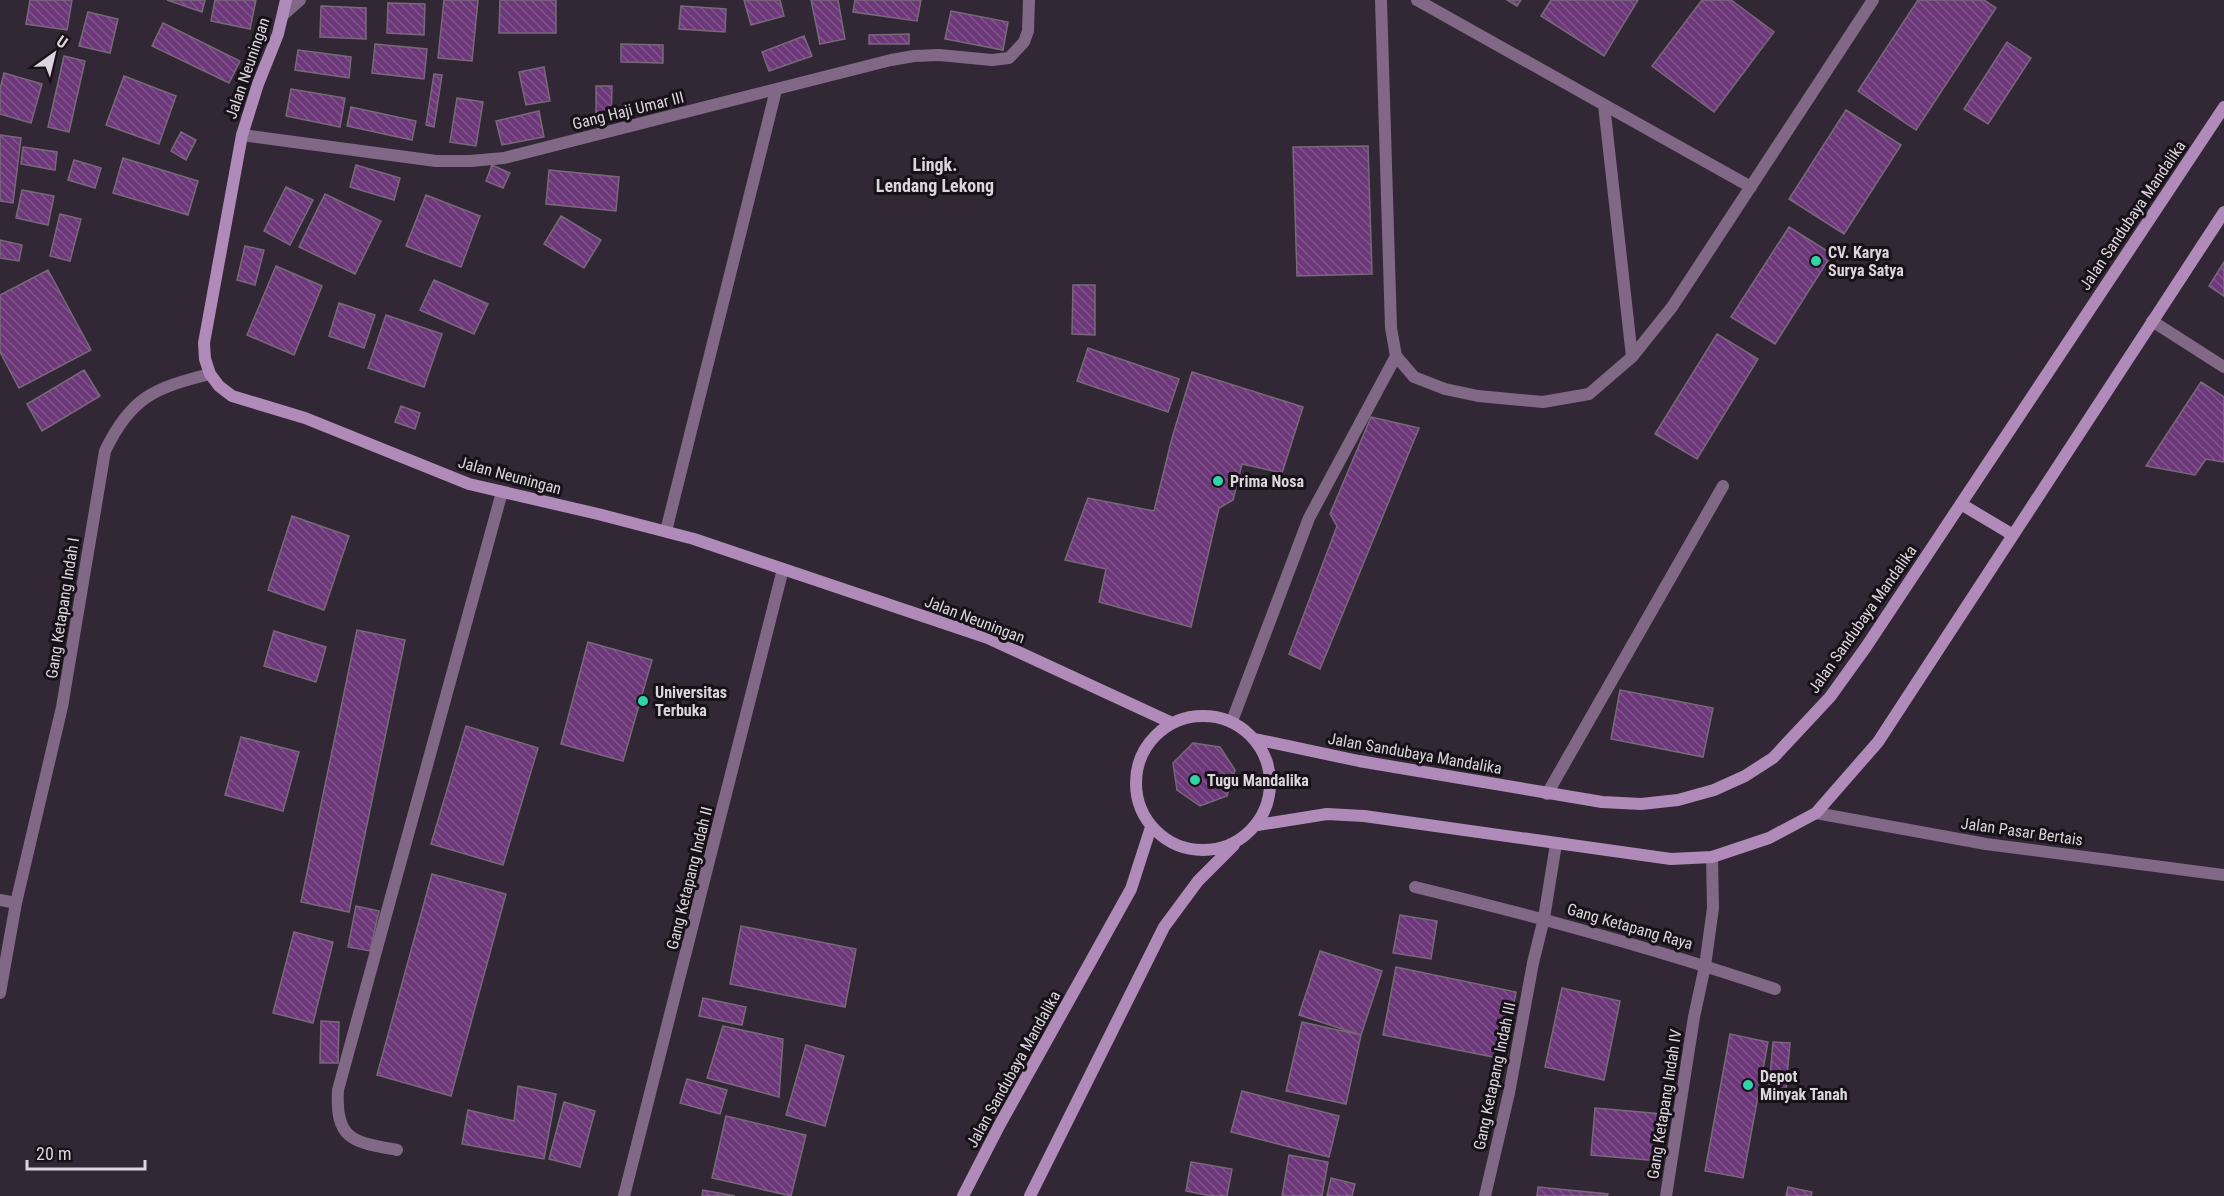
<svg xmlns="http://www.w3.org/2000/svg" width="2224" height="1196" font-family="'Roboto Condensed',sans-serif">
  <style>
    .building { fill: url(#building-back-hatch); stroke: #77697a; stroke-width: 1.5 }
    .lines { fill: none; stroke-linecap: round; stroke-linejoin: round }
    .service { stroke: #806886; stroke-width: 12 }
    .minor { stroke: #806886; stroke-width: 12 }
    .tertiary { stroke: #806886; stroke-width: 12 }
    .secondary { stroke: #b08ab9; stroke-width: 12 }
    .poi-dot { fill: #31d4a9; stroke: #171218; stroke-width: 2 }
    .labels { text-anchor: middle; stroke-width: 6; stroke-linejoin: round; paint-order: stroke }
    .street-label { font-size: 16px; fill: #ddd5de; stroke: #171218 }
    .poi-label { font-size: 16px; font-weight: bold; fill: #ddd5de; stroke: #171218; text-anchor: start }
    .neighbourhood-label { font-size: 18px; font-weight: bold; fill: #ddd5de; stroke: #171218 }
  </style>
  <defs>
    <pattern id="building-back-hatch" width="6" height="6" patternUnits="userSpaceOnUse" patternTransform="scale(1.5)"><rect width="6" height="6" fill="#6d3879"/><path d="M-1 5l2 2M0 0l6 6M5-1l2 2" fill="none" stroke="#81548c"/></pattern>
  </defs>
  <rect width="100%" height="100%" fill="#322735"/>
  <path class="building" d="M 30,0 L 72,0 L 67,30 L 26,24 Z
    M 167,0 L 205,0 L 202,12 Z
    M 215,0 L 256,0 L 250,29 L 211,21 Z
    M 444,0 L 478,0 L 472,61 L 438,58 Z
    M 500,0 L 556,0 L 556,33 L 499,33 Z
    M 744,0 L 780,0 L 784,16 L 751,25 Z
    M 811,0 L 838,0 L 845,39 L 820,44 Z
    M 855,0 L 921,0 L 917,21 L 853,12 Z
    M 1507,0 L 1521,0 L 1517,6 Z
    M 1551,0 L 1638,0 L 1604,56 L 1541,16 Z
    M 1702,0 L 1731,0 L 1774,32 L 1714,112 L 1652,66 Z
    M 1918,0 L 1984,0 L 1996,8 L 1916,130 L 1858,91 Z
    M 388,3 L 425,4 L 424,35 L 387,33 Z
    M 321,6 L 366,8 L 366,39 L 320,37 Z
    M 681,6 L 726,9 L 725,32 L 679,29 Z
    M 951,11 L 1008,22 L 1003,50 L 945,39 Z
    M 88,12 L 118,19 L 110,53 L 79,46 Z
    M 163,23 L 240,61 L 229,83 L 152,46 Z
    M 909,34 L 909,44 L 869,44 L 869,35 Z
    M 804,36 L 812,56 L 769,71 L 762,52 Z
    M 2007,42 L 2031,58 L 1988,124 L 1964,109 Z
    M 375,44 L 427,49 L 424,79 L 372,73 Z
    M 621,44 L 663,45 L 663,63 L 621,62 Z
    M 298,50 L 351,57 L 349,78 L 295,70 Z
    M 64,56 L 85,61 L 69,132 L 48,127 Z
    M 544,67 L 550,101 L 526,105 L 519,72 Z
    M 4,73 L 42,84 L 31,123 L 0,114 L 0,89 Z
    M 434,74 L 442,75 L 434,127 L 426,125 Z
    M 124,76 L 176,96 L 159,144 L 106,125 Z
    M 596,86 L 612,86 L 611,120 L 596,119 Z
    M 291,89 L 345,98 L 340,127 L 286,116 Z
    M 457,98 L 483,102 L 476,146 L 450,142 Z
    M 351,107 L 416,121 L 412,140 L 347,126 Z
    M 1846,110 L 1901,145 L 1844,234 L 1789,199 Z
    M 539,111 L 544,137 L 502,145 L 496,121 Z
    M 181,132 L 196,140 L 186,160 L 171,151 Z
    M 0,135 L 21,138 L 13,203 L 0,201 Z
    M 1368,146 L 1372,274 L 1297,276 L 1293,147 Z
    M 23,147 L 57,152 L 55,170 L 21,164 Z
    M 123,158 L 198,181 L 188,215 L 113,193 Z
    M 74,160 L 101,168 L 95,188 L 68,180 Z
    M 356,165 L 400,178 L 394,200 L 350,187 Z
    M 492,165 L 510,173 L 503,188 L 486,181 Z
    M 549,170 L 619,177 L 616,211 L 546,204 Z
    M 286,187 L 313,200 L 290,245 L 264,231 Z
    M 22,190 L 54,196 L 48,225 L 16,218 Z
    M 325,194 L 381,221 L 355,274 L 299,247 Z
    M 426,195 L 480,216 L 461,267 L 406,246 Z
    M 60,214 L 81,219 L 70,261 L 50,256 Z
    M 561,216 L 601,240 L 584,268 L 544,244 Z
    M 1789,227 L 1832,254 L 1775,344 L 1731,317 Z
    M 0,240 L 22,245 L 19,261 L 0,258 Z
    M 245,246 L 264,250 L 255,285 L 237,280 Z
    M 2224,262 L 2224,296 L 2209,286 Z
    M 276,266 L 322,286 L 294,355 L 247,335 Z
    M 48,270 L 91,350 L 19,388 L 0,352 L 0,295 Z
    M 434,280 L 488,304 L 474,334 L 420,310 Z
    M 1073,285 L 1095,285 L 1095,335 L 1072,334 Z
    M 339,303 L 375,315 L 364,348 L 329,336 Z
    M 386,315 L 442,334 L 424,387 L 368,368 Z
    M 1717,334 L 1758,359 L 1697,459 L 1655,434 Z
    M 1088,348 L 1179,379 L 1168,412 L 1077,381 Z
    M 84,370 L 100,396 L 42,431 L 27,404 Z
    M 1192,372 L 1303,407 L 1282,473 L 1242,464 L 1233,500 L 1219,508 L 1191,627 L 1099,602 L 1106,569 L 1065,560 L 1088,498 L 1154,511 L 1172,438 Z
    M 2201,382 L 2224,397 L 2224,461 L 2223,462 L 2206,459 L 2195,475 L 2146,466 Z
    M 401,406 L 420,413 L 415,429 L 395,422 Z
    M 1371,417 L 1419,428 L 1320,669 L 1289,654 L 1337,526 L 1330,514 Z
    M 292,516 L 349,536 L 324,610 L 268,590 Z
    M 357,630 L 405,640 L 349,912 L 301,902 Z
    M 274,631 L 326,647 L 316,682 L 264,666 Z
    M 588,642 L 652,660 L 623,761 L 561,744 Z
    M 1620,690 L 1713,708 L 1703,757 L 1611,739 Z
    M 466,726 L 538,748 L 503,865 L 431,844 Z
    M 241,737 L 299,752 L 283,811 L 225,795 Z
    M 1193,743 L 1220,747 L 1235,770 L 1227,796 L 1200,806 L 1177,790 L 1173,763 Z
    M 432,874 L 506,894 L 451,1096 L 377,1075 Z
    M 356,906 L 379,911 L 370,951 L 348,947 Z
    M 1400,915 L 1437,921 L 1431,959 L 1393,953 Z
    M 741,926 L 856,949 L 845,1007 L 730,984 Z
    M 294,932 L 333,942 L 313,1023 L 273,1013 Z
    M 1320,951 L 1382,971 L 1361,1035 L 1299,1015 Z
    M 1396,967 L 1516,992 L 1503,1059 L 1383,1035 Z
    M 1562,988 L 1620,1001 L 1604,1080 L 1545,1067 Z
    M 703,998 L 746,1007 L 742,1025 L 699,1016 Z
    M 321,1021 L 339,1022 L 338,1063 L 320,1063 Z
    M 1302,1022 L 1361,1035 L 1346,1104 L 1286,1091 Z
    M 723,1026 L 783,1039 L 779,1097 L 707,1078 Z
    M 1730,1034 L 1768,1042 L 1743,1178 L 1705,1171 Z
    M 1773,1042 L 1790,1043 L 1785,1100 L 1768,1098 Z
    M 806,1045 L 844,1056 L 825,1126 L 786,1115 Z
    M 687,1079 L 727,1090 L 720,1114 L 680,1103 Z
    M 518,1086 L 556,1094 L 544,1159 L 462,1144 L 468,1110 L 514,1121 Z
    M 1242,1091 L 1339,1116 L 1329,1157 L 1231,1132 Z
    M 564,1102 L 595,1111 L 580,1167 L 549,1159 Z
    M 1595,1108 L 1663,1114 L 1659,1161 L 1591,1155 Z
    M 726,1116 L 806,1135 L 791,1196 L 712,1178 Z
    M 1289,1155 L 1328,1162 L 1322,1196 L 1282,1196 Z
    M 1191,1162 L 1232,1169 L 1227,1196 L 1211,1196 L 1186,1191 Z
    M 1331,1178 L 1355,1184 L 1352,1196 L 1327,1196 Z
    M 1538,1187 L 1608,1194 L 1607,1196 L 1537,1196 Z
    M 1788,1187 L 1812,1192 L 1811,1196 L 1786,1196 Z
    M 703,1190 L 735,1196 L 702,1196 Z"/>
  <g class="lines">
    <path class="service" d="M 2152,321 L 2224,367
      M 1232,721 L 1309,518 L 1396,356
      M 1547,794 L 1723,486"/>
    <path class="minor" d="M 1381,0 L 1391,328 L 1396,356 L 1414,377 L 1445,389 L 1478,396 L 1543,402 L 1589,394 L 1632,357 L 1672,307 L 1873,0
      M 1417,0 L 1751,187
      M 283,15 L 300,0
      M 1604,105 L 1632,357
      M 242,135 L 436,161 L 470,161 L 504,158 L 891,60 L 914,56 L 939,55 L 992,60 L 1009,58 L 1024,42 L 1028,31 L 1029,0
      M 666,531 L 776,90
      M 1415,887 C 1536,916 1656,949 1775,989
      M 0,900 L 16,903
      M 397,1150 C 354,1142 335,1141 338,1090 L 502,492
      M 624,1196 L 783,569
      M 1485,1196 L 1509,1093 L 1533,963 L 1544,918 L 1556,844
      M 1666,1196 L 1694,1017 L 1705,966 L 1713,908 L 1712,857"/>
    <path class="tertiary" d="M 1816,813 L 1986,844 L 2224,875
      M 0,993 L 16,903 L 62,707 L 105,451 C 131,397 154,388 210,374"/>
    <path class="secondary" d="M 286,0 L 278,34 L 258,84 L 242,135 L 204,343 L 205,359 L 210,374 L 219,386 L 232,396 L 305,418 L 469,484 L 598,514 L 694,539 L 988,638 L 1172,723
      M 1961,504 L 2013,535
      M1136 783a67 67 0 1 1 134 0a67 67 0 1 1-134 0Z
      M 1255,739 L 1359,761 L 1602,802 L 1641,804 L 1678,800 L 1714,790 L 1745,776 L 1773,758 L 1830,697 L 1866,647 L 2224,107
      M 1258,825 L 1327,814 L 1364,816 L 1671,859 L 1712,857 L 1769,838 L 1816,813 L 1878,742 L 2224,212
      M 963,1196 L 999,1126 L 1131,889 L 1151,827
      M 1030,1196 L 1164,927 L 1198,881 L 1234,845"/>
  </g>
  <g class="poi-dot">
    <circle cx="1816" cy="261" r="6"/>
    <circle cx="1218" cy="481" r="6"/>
    <circle cx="643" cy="701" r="6"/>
    <circle cx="1195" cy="780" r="6"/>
    <circle cx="1748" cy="1085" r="6"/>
  </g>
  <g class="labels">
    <g class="street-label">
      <text transform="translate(247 68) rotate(-71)" y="6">Jalan Neuningan</text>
      <text transform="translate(628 110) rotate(-14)" y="6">Gang Haji Umar III</text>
      <text transform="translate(2132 215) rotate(-56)" y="6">Jalan Sandubaya Mandalika</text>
      <text transform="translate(510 475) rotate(15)" y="6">Jalan Neuningan</text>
      <text transform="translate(62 608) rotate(-81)" y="6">Gang Ketapang Indah I</text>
      <text transform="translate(975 619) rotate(21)" y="6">Jalan Neuningan</text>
      <text transform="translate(1862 619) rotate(-55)" y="6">Jalan Sandubaya Mandalika</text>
      <text transform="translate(1415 753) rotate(10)" y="6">Jalan Sandubaya Mandalika</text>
      <text transform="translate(2022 831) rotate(8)" y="6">Jalan Pasar Bertais</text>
      <text transform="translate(689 878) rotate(-76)" y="6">Gang Ketapang Indah II</text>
      <text transform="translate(1630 926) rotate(16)" y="6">Gang Ketapang Raya</text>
      <text transform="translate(1013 1069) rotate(-61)" y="6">Jalan Sandubaya Mandalika</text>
      <text transform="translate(1494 1076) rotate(-78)" y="6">Gang Ketapang Indah III</text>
      <text transform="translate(1664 1104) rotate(-81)" y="6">Gang Ketapang Indah IV</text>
    </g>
    <g class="poi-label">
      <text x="1828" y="258">CV. Karya<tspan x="1828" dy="18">Surya Satya</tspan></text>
      <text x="1230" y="487">Prima Nosa</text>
      <text x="655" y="698">Universitas<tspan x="655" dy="18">Terbuka</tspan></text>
      <text x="1207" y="786">Tugu Mandalika</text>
      <text x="1760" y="1082">Depot<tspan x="1760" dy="18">Minyak Tanah</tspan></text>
    </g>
    <g class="neighbourhood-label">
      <text x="935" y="171">Lingk.<tspan x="935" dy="21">Lendang Lekong</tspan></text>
    </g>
  </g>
  <g transform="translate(54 54) rotate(34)" stroke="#171218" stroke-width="4.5" paint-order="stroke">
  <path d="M0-4.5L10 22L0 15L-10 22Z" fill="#ddd5de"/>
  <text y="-9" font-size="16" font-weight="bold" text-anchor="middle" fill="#ddd5de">U</text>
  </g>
  <path d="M27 1160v9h118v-9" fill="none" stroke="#ddd5de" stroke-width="3"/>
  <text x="36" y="1160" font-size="18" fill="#ddd5de" stroke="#171218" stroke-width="4.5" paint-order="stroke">20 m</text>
</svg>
